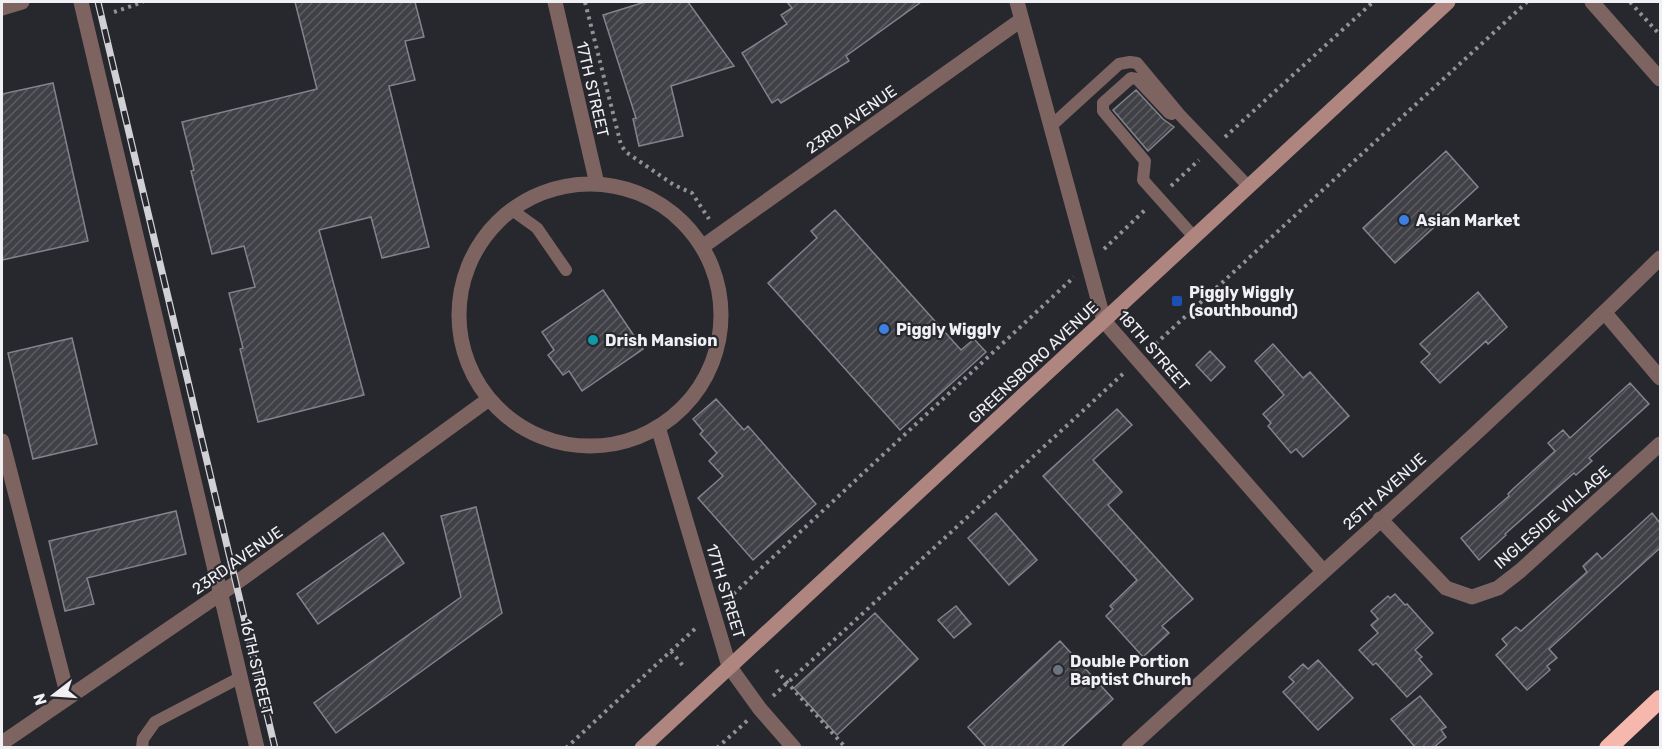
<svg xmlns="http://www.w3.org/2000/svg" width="1662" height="749" font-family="Rubik,sans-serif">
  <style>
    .building { fill: url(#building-hatch); stroke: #83838b; stroke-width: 1.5 }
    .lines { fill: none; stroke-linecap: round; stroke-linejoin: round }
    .path { stroke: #919197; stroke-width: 4; stroke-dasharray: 3 4.5; stroke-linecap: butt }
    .service { stroke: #7d6460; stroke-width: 12 }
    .minor { stroke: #7d6460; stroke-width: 15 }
    .secondary { stroke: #ae857f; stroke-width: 15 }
    .motorway { stroke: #f6b7ad; stroke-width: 18 }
    .rail-casing { stroke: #d1d0d5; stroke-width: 7 }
    .rail { stroke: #27272e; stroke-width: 4.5; stroke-dasharray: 14; stroke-linecap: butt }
    .shop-dot { fill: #3f7fe0; stroke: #27272e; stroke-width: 2 }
    .transit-dot { fill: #1a4fb4; stroke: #27272e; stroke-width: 2 }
    .culture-dot { fill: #0f9aa8; stroke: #27272e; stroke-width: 2 }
    .worship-dot { fill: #6b7280; stroke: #27272e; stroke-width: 2 }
    .labels { text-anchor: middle; stroke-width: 4.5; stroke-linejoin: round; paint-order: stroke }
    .street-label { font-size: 16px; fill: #f0eff4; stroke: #27272e }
    .poi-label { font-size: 16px; font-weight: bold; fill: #f0eff4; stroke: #27272e; text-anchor: start }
  </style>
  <defs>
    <pattern id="building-hatch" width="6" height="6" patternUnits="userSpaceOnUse" patternTransform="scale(1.5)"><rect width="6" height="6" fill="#404047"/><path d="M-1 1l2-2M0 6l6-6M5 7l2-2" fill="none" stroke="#5c5c62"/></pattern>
  </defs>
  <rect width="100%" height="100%" fill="#27272e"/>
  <path class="building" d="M 295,2 L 415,2 L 424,37 L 405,41 L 415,80 L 389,86 L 429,247 L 382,258 L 371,217 L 319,230 L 364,395 L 258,422 L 240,349 L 243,348 L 229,293 L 255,287 L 244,246 L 212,254 L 191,171 L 194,170 L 182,122 L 317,89 Z
    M 645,2 L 688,2 L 734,66 L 671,86 L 683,136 L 639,146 L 633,119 L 636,118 L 603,15 Z
    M 787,2 L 921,2 L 846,56 L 849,61 L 781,103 L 778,99 L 772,103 L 742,53 L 787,24 L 781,15 L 792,8 Z
    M 53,83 L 88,241 L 2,260 L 2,94 Z
    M 1136,90 L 1163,119 L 1174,127 L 1148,151 L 1113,110 Z
    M 1446,151 L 1478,187 L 1395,263 L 1363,228 Z
    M 835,210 L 961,350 L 974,339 L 986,352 L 900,430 L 768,283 L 817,238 L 811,231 Z
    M 603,290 L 643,349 L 582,391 L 569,371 L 563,375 L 548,355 L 554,350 L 542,332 Z
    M 1478,292 L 1507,327 L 1488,344 L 1486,341 L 1440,383 L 1421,362 L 1430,354 L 1420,344 Z
    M 72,338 L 97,444 L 33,459 L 8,353 Z
    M 1273,344 L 1303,378 L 1310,372 L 1349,416 L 1303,457 L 1296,449 L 1291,453 L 1268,426 L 1271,423 L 1263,414 L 1284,395 L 1255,361 Z
    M 1210,351 L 1225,367 L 1211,381 L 1196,365 Z
    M 1630,383 L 1649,404 L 1589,458 L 1592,461 L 1576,475 L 1574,473 L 1505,534 L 1506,535 L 1479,560 L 1461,538 L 1509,496 L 1508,494 L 1514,488 L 1555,451 L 1548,443 L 1563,430 L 1570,438 Z
    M 716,399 L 744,430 L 748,426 L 816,504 L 753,560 L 698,498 L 723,476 L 709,461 L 717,453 L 700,434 L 703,431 L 693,419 Z
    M 1117,409 L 1132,425 L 1093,460 L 1122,492 L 1108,505 L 1193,599 L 1162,626 L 1169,633 L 1143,657 L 1106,616 L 1113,609 L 1110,606 L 1137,580 L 1043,476 Z
    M 476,507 L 502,613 L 336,733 L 314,703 L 461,597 L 441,516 Z
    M 176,511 L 186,554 L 87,578 L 94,604 L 65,611 L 49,541 Z
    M 996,513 L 1037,560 L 1009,585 L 968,538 Z
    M 1652,513 L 1660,523 L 1660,548 L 1549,649 L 1557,658 L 1547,666 L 1550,670 L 1527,690 L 1496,655 L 1507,645 L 1502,639 L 1516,627 L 1521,631 L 1587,572 L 1583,566 L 1597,553 L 1602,559 Z
    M 383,533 L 404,563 L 318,624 L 297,594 Z
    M 1395,594 L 1405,605 L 1407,604 L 1433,633 L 1415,650 L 1422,657 L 1419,659 L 1432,674 L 1407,697 L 1376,663 L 1373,665 L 1359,650 L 1378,633 L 1371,625 L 1378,619 L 1371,611 L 1388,596 L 1390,598 Z
    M 956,606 L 971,624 L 954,638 L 938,620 Z
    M 875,613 L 918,659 L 837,735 L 794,688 Z
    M 1060,641 L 1113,699 L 1061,747 L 986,747 L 968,727 Z
    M 1318,660 L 1353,698 L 1318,730 L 1283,692 L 1294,682 L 1289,677 L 1303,664 L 1308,669 Z
    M 1420,696 L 1446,727 L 1441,730 L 1446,737 L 1434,747 L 1415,747 L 1391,719 Z"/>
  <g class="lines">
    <path class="path" d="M 585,2 L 621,145 L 626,152 L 674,185 L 692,193 L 709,219
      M 1630,2 L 1660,35
      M 114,12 L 143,2
      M 1225,137 L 1373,2
      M 1171,186 L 1199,160
      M 1104,249 L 1146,209
      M 1150,349 L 1527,2
      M 728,599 L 1074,277
      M 671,651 L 684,667
      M 776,670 L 846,748
      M 773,696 L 1125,372
      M 566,748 L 698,626
      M 717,748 L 748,720"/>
    <path class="service" d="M 1172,114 L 1169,113 L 1137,79 L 1131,78 L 1103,103 L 1103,111 L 1145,161 L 1143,180 L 1195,238
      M 1051,126 L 1119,64 L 1130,62 L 1137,63 L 1181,116 L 1248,186
      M 512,210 L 537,228 L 566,270
      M 142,748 L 143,739 L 155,722 L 241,677"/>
    <path class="minor" d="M 81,2 L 257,748
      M 555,2 L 597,184
      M 1017,2 L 1104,321 L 1323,571
      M 1592,2 L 1660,79
      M 2,8 L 22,2
      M459 315a131 131 0 1 1 262 0a131 131 0 1 1-262 0Z
      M 702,247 L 1021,20
      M 1605,313 L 1660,378
      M 658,427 L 729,666 L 760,709 L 794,748
      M 2,441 L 68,697
      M 1380,519 L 1446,588 L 1472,597 L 1498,588 L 1520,571 L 1660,444
      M 2,743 L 236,583 L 489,399
      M 1129,748 C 1307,585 1489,427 1660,258"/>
    <path class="secondary" d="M 642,748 L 1448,2"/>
    <path class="motorway" d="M 1608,748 L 1660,699"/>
    <g class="rail-casing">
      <path id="rail" d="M 98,2 L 275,748"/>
    </g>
    <use href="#rail" class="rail"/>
  </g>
  <g class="shop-dot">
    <circle cx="1404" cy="220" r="6"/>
    <circle cx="884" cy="329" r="6"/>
  </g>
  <rect class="transit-dot" x="1171" y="295" width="12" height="12" rx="3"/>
  <circle class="culture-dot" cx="593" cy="340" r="6"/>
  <circle class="worship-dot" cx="1058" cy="670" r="6"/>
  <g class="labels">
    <g class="street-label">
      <text transform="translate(593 89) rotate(77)" y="6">17TH STREET</text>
      <text transform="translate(851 119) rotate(-35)" y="6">23RD AVENUE</text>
      <text transform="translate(1154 350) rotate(49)" y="6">18TH STREET</text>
      <text transform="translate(1033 362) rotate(-43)" y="6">GREENSBORO AVENUE</text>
      <text transform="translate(1384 491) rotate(-42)" y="6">25TH AVENUE</text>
      <text transform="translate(1552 517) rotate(-41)" y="6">INGLESIDE VILLAGE</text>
      <text transform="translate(237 560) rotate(-35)" y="6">23RD AVENUE</text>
      <text transform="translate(726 591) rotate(73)" y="6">17TH STREET</text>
      <text transform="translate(257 667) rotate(77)" y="6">16TH STREET</text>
    </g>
    <g class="poi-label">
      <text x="1416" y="226">Asian Market</text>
      <text x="1189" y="298">Piggly Wiggly<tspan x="1189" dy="18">(southbound)</tspan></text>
      <text x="896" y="335">Piggly Wiggly</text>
      <text x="605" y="346">Drish Mansion</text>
      <text x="1070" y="667">Double Portion<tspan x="1070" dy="18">Baptist Church</tspan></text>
    </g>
  </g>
  <rect width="1662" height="749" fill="none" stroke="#f0eff4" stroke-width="6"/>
  <g transform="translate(54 695) rotate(253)" stroke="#27272e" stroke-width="4.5" paint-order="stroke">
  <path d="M0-4.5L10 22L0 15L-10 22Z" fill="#f0eff4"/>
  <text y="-9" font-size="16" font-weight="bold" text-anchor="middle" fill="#f0eff4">N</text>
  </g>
</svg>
